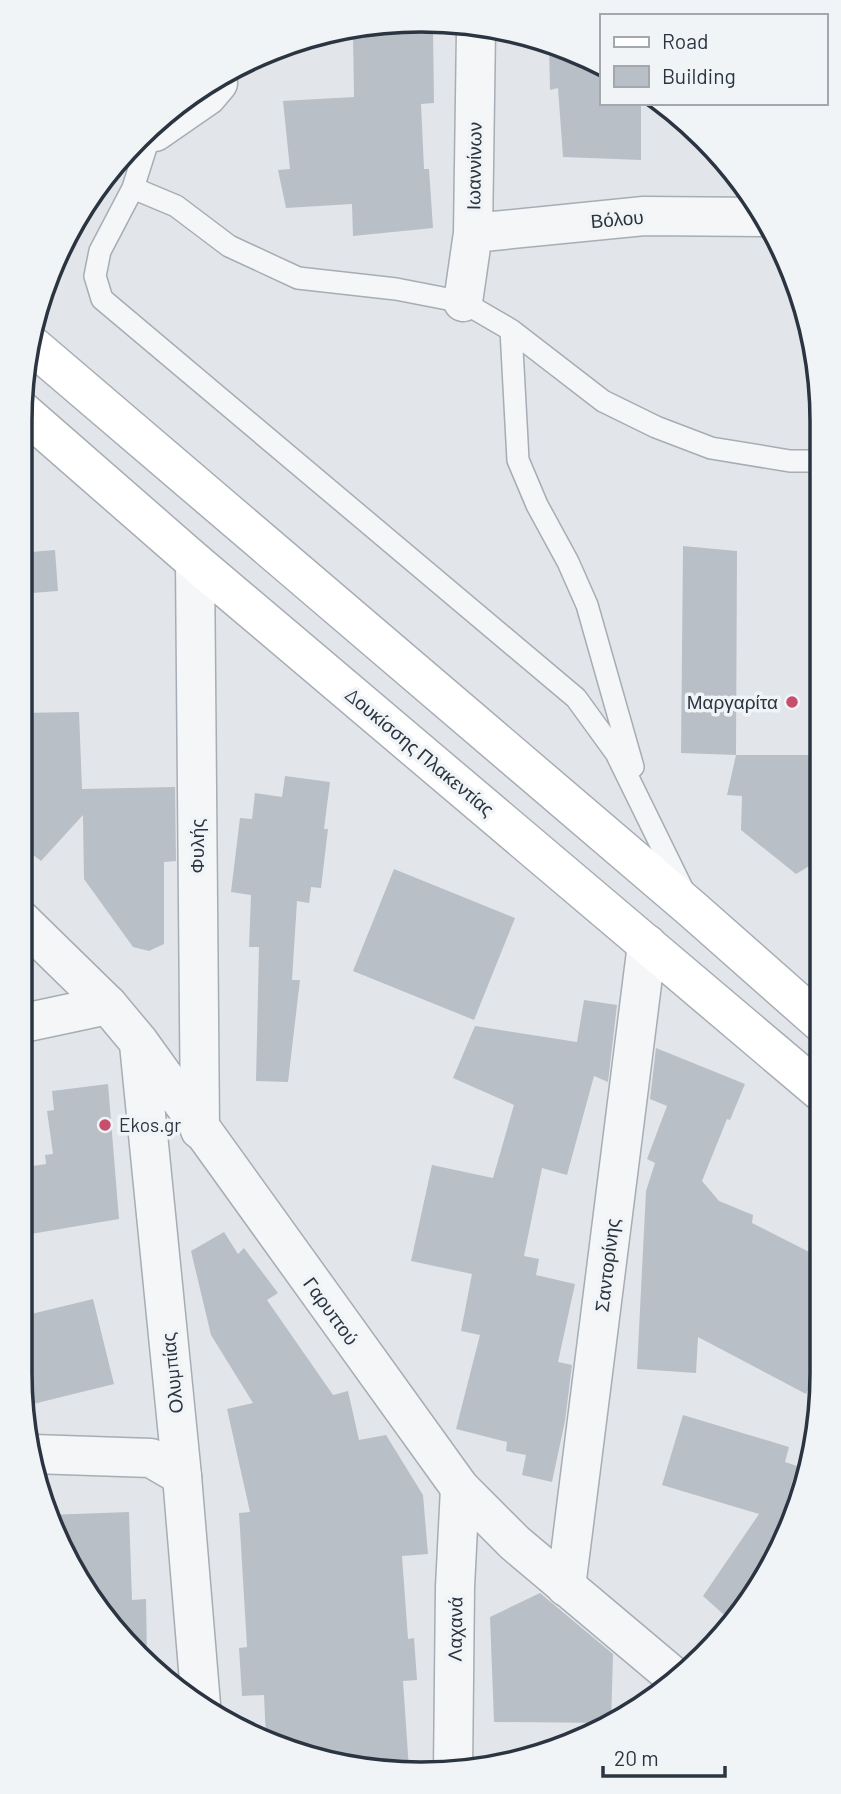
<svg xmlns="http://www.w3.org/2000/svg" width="841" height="1794" font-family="Barlow,sans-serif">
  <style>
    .building { fill: #b9bfc6 }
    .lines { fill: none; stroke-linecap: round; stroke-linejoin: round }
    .service-casing { stroke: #a7adb4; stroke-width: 24 }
    .minor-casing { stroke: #a7adb4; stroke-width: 41 }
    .tertiary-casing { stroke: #a7adb4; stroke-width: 41 }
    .secondary-casing { stroke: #a7adb4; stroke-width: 41 }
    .service { stroke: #f4f6f8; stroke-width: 21 }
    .minor { stroke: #f4f6f8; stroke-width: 38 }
    .tertiary { stroke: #f4f6f8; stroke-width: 38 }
    .secondary { stroke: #fff; stroke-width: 38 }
    .poi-dot { fill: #c74e6c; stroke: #f1f4f7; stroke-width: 2.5 }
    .labels { text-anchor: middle; stroke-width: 7; stroke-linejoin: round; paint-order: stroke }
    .street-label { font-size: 19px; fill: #2b3541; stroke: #f1f4f7 }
    .poi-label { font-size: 19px; fill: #2b3541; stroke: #f1f4f7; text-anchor: end }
    .rim { fill: none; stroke: #2b3541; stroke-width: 3.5 }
  </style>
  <rect width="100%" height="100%" fill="#e2e6ea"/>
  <path class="building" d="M 433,30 L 434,103 L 421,104 L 424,169 L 429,169 L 433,228 L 353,236 L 352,204 L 286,208 L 278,170 L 290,169 L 283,101 L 354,97 L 353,33 Z
    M 549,45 L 574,50 L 601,65 L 601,103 L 641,103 L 641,160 L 563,157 L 558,88 L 550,90 Z
    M 683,546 L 737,551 L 736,755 L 681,753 Z
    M 55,550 L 58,591 L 19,594 L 19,553 Z
    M 79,712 L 82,789 L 175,787 L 176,861 L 164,862 L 164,944 L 149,951 L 133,947 L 84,879 L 83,815 L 41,861 L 19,844 L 19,713 Z
    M 736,755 L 820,755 L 820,831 L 816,862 L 796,874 L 741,830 L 742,796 L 727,795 Z
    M 285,776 L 330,782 L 324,829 L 328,829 L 321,888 L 311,887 L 309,903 L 297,901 L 292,980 L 300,980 L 288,1082 L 256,1081 L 259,947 L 249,947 L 251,895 L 231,892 L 240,818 L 252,819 L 255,793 L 282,797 Z
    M 394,869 L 515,918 L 474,1020 L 353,971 Z
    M 584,1000 L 617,1005 L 608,1082 L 594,1076 L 567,1175 L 542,1168 L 524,1256 L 539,1259 L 536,1275 L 575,1284 L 558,1362 L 572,1365 L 565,1421 L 552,1482 L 522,1475 L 526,1455 L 506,1451 L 507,1442 L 456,1429 L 480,1335 L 461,1331 L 472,1274 L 411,1261 L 432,1165 L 493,1178 L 514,1105 L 453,1078 L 475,1026 L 577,1042 Z
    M 656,1048 L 745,1084 L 730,1120 L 727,1119 L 702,1181 L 719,1201 L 753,1215 L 752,1223 L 821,1258 L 822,1364 L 806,1394 L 698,1337 L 696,1373 L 637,1369 L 646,1191 L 655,1163 L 647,1159 L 667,1106 L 650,1099 Z
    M 108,1084 L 119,1219 L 19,1236 L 19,1168 L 46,1164 L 45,1155 L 53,1154 L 47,1111 L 54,1110 L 52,1091 Z
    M 224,1232 L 238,1254 L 244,1248 L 278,1293 L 267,1300 L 333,1395 L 348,1391 L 359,1440 L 386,1435 L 423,1495 L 428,1554 L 402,1556 L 408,1639 L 414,1638 L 417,1680 L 403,1681 L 409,1769 L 342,1767 L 266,1738 L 264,1695 L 242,1696 L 239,1648 L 247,1647 L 239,1513 L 250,1512 L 227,1409 L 253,1403 L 211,1335 L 191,1251 Z
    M 93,1299 L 114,1384 L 25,1406 L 19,1374 L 19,1317 Z
    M 683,1415 L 789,1447 L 785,1462 L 797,1466 L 767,1566 L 732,1622 L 703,1596 L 759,1514 L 662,1485 Z
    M 129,1512 L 132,1600 L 146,1599 L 147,1658 L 102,1618 L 47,1515 Z
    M 540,1593 L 613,1654 L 611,1723 L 494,1722 L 490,1617 Z"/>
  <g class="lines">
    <g class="service-casing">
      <path id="service" d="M 155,124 L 155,132 L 146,147 L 133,188 L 100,251 L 95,276 L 102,299 L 576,698 L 616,753 L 684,892
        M 133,188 L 176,206 L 229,246 L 298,278 L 396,289 L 463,302 L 511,330 L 603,401 L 656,427 L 711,448 L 790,461 L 819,461
        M 511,330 L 518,460 L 537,505 L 568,562 L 587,605 L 633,767"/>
    </g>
    <g class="minor-casing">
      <path id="minor" d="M 155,132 L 207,96 L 218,83
        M 473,233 L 644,216 L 762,217
        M 463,302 L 473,233 L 476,30
        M 195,562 L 200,1130
        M 19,1024 L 108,1005
        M 33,1454 L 151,1458 L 182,1476
        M 566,1587 L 647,944
        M 453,1771 L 455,1587 L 460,1488"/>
    </g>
    <g class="tertiary-casing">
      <path id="tertiary" d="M 19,918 L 108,1005 L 139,1042 L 460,1488 L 515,1543 L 673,1676
        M 139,1044 L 182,1476 L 201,1705"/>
    </g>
    <g class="secondary-casing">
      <path id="secondary" d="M 34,347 L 692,909 L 821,1023
        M 21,410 L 195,562 L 821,1092"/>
    </g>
    <use href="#service" class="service"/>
    <use href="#minor" class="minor"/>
    <use href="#tertiary" class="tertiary"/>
    <use href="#secondary" class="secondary"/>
  </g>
  <g class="poi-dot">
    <circle cx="792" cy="702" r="7"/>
    <circle cx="105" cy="1125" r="7"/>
  </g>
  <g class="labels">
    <g class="street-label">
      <text transform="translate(474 166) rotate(-89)" y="7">Ιωαννίνων</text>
      <text transform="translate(617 219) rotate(-5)" y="7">Βόλου</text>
      <text transform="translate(420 752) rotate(40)" y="7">Δουκίσσης Πλακεντίας</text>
      <text transform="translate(197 846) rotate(-90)" y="7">Φυλής</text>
      <text transform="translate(607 1265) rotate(-83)" y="7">Σαντορίνης</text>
      <text transform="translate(331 1311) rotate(54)" y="7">Γαρυττού</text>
      <text transform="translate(172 1373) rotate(-96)" y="7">Ολυμπίας</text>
      <text transform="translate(455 1629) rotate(-89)" y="7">Λαχανά</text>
    </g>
    <g class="poi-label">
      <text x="778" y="709">Μαργαρίτα</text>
      <text x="119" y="1132" text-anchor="start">Ekos.gr</text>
    </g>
  </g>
  <path d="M0 0H841V1794H0ZM421 32H421A389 389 0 0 1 810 421V1373A389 389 0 0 1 421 1762H421A389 389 0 0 1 32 1373V421A389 389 0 0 1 421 32Z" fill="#f1f4f7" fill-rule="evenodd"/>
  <path class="rim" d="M421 32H421A389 389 0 0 1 810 421V1373A389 389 0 0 1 421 1762H421A389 389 0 0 1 32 1373V421A389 389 0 0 1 421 32Z"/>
  <rect x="600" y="14" width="228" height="91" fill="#f1f4f7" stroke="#a2a8ae" stroke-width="2"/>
  <rect x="614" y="37" width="35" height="10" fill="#ffffff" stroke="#a2a8ae" stroke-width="2"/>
  <text x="662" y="49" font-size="21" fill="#2b3541">Road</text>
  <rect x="614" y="66" width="35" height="21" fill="#b9bfc6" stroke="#a2a8ae" stroke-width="2"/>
  <text x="662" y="84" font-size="21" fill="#2b3541">Building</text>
  <path d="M603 1766v10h122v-10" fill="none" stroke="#2b3541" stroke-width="3.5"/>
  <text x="614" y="1766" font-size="21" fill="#2b3541" stroke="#f1f4f7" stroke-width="5" paint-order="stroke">20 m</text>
</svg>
